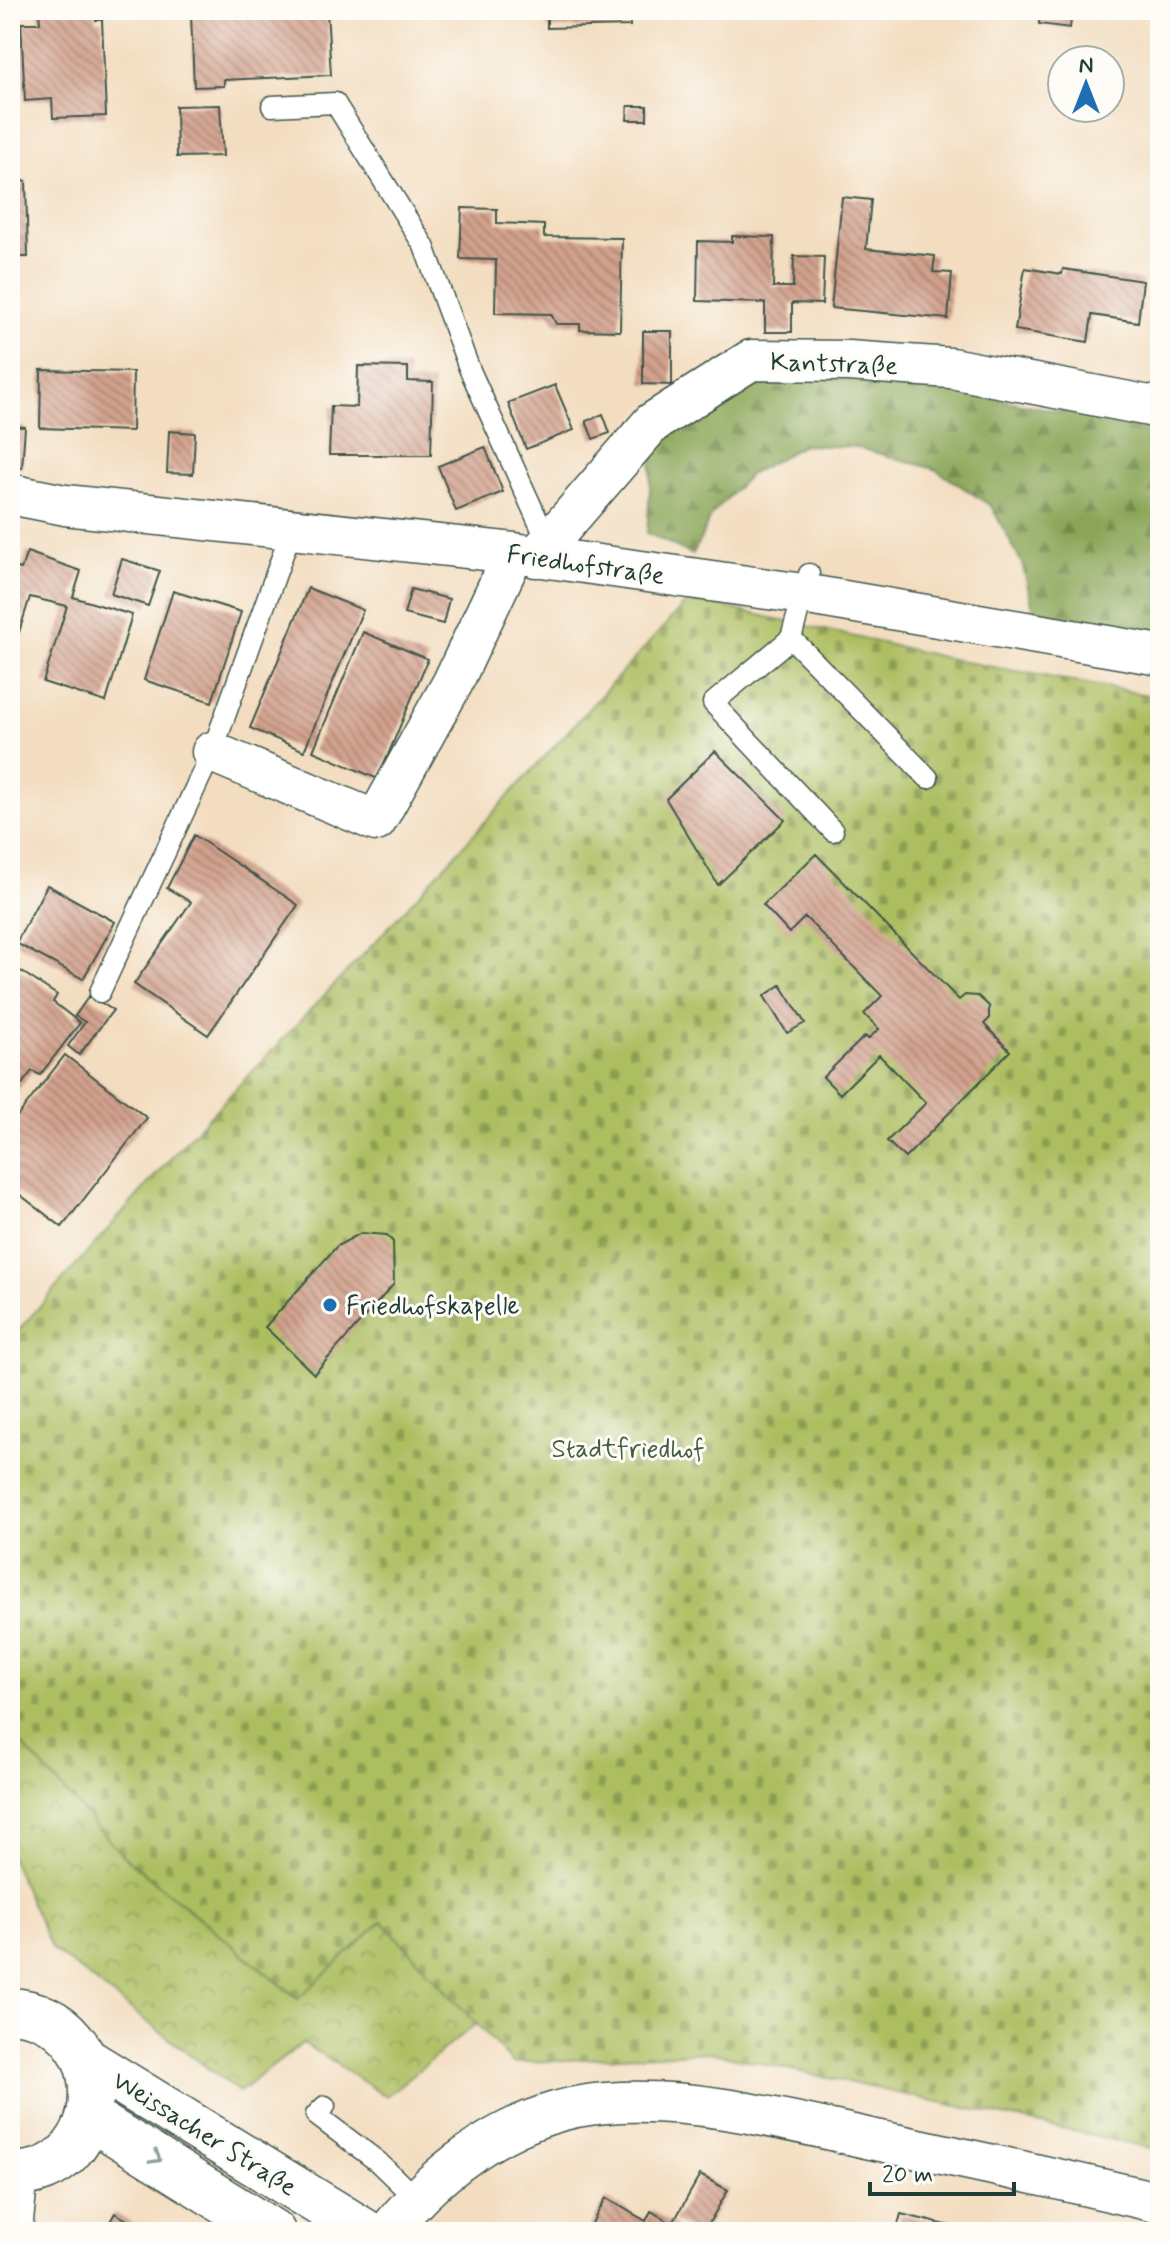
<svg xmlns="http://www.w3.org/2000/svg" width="1170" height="2242" font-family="Mynerve,sans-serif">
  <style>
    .forest { fill: url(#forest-firs); stroke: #547146; stroke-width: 2 }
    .cemetery { fill: url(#cemetery-stones); stroke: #667e4a; stroke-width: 2 }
    .park { fill: url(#park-crowns); stroke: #667e4a; stroke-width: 2 }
    .building { fill: url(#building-back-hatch) }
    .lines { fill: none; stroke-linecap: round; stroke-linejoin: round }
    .service-casing { stroke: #3f5549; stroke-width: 23 }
    .minor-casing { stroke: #3f5549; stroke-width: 43 }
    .tertiary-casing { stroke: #3f5549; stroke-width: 47 }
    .service { stroke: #fff; stroke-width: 20 }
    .minor { stroke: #fff; stroke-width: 40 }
    .tertiary { stroke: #fff; stroke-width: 44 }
    .oneway { stroke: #8f9e9a }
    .poi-dot { fill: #1f6fb2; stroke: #fdfcf7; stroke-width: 3 }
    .labels { text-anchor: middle; stroke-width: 6; stroke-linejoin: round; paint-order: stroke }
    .street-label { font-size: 26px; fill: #1f3d34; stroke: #fdfcf7 }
    .poi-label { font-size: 26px; fill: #1f3d34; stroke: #fdfcf7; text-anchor: start }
    .park-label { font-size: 26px; fill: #425d3f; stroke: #fdfcf7 }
  </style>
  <defs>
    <pattern id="forest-firs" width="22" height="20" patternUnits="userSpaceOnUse" patternTransform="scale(2)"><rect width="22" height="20" fill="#8aa557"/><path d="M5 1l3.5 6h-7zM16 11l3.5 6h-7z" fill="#708849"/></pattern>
    <pattern id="cemetery-stones" width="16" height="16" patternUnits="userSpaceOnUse" patternTransform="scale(2)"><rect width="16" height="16" fill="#adbe61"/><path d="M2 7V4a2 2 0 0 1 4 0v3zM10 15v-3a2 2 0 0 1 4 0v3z" fill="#8c9c51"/></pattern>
    <pattern id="park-crowns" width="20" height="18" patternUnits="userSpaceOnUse" patternTransform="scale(2)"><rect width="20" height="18" fill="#adbe61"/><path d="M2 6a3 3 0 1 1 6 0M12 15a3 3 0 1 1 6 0" fill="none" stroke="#8c9c51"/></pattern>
    <pattern id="building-back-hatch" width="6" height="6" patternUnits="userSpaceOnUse" patternTransform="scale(2)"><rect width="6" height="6" fill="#d2a18d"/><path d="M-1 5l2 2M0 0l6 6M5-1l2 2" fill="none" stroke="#aa8474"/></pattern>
  </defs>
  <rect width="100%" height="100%" fill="#fdfcf7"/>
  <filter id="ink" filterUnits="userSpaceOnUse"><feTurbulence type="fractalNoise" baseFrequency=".0125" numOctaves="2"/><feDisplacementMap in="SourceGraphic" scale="16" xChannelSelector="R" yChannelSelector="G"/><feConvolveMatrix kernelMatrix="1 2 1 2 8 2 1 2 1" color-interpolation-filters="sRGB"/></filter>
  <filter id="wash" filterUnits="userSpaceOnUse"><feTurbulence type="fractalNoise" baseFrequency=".006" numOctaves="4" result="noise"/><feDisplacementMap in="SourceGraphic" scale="32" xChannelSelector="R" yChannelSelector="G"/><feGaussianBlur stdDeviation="1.8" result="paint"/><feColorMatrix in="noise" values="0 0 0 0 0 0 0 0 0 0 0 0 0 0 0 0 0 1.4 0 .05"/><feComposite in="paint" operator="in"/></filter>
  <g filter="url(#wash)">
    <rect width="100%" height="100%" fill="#f3ddc0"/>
    <path class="forest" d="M 798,377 L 905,381 L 1160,431 L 1160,635 L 1034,612 L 1022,563 L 991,506 L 935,469 L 855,447 L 803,445 L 750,474 L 712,514 L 693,555 L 647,533 L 652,458 L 684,418 L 751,388 Z"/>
    <path class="cemetery" d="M 689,599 L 960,661 L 1160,697 L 1160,2150 L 709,2052 L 513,2063 L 382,1922 L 299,1999 L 122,1855 L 10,1731 L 10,1340 L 186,1141 L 377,940 Z"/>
    <path class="park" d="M 10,1731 L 122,1855 L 298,1999 L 382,1921 L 476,2024 L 386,2096 L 303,2043 L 239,2092 L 52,1949 L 10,1857 Z"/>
    <g id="blocks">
      <path class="building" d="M 39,10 L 95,10 L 96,20 L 102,20 L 106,116 L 53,118 L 52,99 L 25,101 L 21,23 L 40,23 Z
        M 225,10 L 327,11 L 331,75 L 224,80 L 224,86 L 194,87 L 191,15 L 225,14 Z
        M 547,10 L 629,10 L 630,26 L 547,28 Z
        M 1040,10 L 1072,10 L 1070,28 L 1039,24 Z
        M 220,105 L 223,156 L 177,157 L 176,106 Z
        M 628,106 L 647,106 L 647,120 L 627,120 Z
        M 10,181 L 26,181 L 28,257 L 10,257 Z
        M 842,197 L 871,200 L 866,249 L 935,256 L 933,272 L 952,273 L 948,319 L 831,308 Z
        M 462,208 L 497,209 L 497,223 L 544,225 L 544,237 L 622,238 L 620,331 L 580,330 L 580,324 L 556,324 L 551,314 L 495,313 L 496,260 L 460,259 Z
        M 732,236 L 774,237 L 773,287 L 793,287 L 794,256 L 824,257 L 822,304 L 792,303 L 792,332 L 765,332 L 765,303 L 697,301 L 698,241 L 732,242 Z
        M 1025,268 L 1062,274 L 1063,269 L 1143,281 L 1138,322 L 1092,315 L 1088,342 L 1015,330 Z
        M 643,331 L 672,331 L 672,385 L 643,384 Z
        M 358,366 L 408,367 L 408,381 L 433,382 L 431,455 L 329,455 L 331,406 L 357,407 Z
        M 41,370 L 133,372 L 132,431 L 40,428 Z
        M 555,385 L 574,430 L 526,449 L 508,403 Z
        M 603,414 L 610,433 L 593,439 L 586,421 Z
        M 10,426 L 25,427 L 22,468 L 10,467 Z
        M 169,431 L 195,433 L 193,474 L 167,473 Z
        M 485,447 L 503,492 L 456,511 L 438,466 Z
        M 27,552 L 81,571 L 73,597 L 132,615 L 106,702 L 43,682 L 67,606 L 30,597 L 10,661 L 10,566 L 21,569 Z
        M 122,559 L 160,571 L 148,606 L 111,594 Z
        M 308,588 L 363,610 L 304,751 L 250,728 Z
        M 411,589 L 449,599 L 443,624 L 404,614 Z
        M 173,591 L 241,612 L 212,702 L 144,680 Z
        M 363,632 L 428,659 L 378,779 L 313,751 Z
        M 715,751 L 785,820 L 718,885 L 666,799 Z
        M 194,835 L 298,905 L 208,1035 L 134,984 L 191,902 L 167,888 Z
        M 816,854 L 959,1000 L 965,995 L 978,996 L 989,1006 L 989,1019 L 984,1024 L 1010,1051 L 905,1158 L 887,1141 L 926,1103 L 879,1055 L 840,1094 L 823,1077 L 865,1036 L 868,1039 L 879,1029 L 864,1014 L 882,996 L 805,917 L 789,933 L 763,905 Z
        M 47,885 L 115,922 L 83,979 L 16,943 Z
        M 10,964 L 57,995 L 53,1002 L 80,1023 L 40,1075 L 32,1071 L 10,1100 Z
        M 781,985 L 805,1023 L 787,1033 L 764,996 Z
        M 89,996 L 113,1010 L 79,1055 L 68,1046 L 85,1022 L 75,1016 Z
        M 65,1055 L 147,1118 L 62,1227 L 10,1187 L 10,1126 Z
        M 361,1233 L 387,1235 L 393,1242 L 394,1284 L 314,1374 L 265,1327 L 337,1246 Z
        M 700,2175 L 728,2190 L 704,2232 L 694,2232 L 674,2221 Z
        M 606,2198 L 646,2221 L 651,2211 L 676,2226 L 673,2232 L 587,2232 Z
        M 115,2213 L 147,2232 L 104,2232 Z
        M 901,2214 L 971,2231 L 971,2232 L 896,2232 Z"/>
    </g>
  </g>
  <g filter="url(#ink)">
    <use href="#blocks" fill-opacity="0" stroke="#3f5549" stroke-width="2"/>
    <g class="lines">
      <g class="service-casing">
        <path id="service" d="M 272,106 L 335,103 L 424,246 L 469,368 L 548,543
          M 809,574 L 791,638 L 713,703 L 833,831
          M 791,638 L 928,778
          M 100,992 L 212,752 L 292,529
          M 325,2106 L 316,2115 L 377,2161 L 415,2198"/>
      </g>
      <g class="minor-casing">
        <path id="minor" d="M 10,494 L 65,505 L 514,553 L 803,594 L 1160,655
          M 536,557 L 652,423 L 751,360 L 848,361 L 951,368 L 1160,408
          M 212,752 L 376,821 L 452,684 L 514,553
          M 388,2232 C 440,2165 519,2109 606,2103 C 696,2096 789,2121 876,2140 C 971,2160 1066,2180 1160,2203"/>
      </g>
      <g class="tertiary-casing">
        <path id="tertiary" d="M 10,2010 C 123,2017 113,2179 10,2174
          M 86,2060 L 366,2232
          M 89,2117 L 273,2232
          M 10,2230 L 16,2174"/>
      </g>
      <use href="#service" class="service"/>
      <use href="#minor" class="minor"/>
      <use href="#tertiary" class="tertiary"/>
    </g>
    <defs><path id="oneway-chevron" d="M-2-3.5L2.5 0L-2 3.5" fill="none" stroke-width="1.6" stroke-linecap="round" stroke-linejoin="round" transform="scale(2)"/></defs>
    <use class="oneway" href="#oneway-chevron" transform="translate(156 2158) rotate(29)"/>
  </g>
  <circle class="poi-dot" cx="330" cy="1305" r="8"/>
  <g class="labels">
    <g class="street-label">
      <text transform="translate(834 363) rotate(2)" y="9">Kantstraße</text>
      <text transform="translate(586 564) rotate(8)" y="9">Friedhofstraße</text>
      <text transform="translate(205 2133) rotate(32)" y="9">Weissacher Straße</text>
    </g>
    <g class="poi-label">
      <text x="346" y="1314">Friedhofskapelle</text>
    </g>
    <g class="park-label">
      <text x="628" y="1457">Stadtfriedhof</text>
    </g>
  </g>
  <rect width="1170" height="2242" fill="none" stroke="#fdfcf7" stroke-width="40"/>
  <g transform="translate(1086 84)"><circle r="38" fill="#fdfcf7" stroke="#a4b0a9" stroke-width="2"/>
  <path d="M0-6L14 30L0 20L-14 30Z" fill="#1f6fb2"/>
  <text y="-12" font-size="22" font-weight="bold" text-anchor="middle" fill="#1f3d34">N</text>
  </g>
  <path d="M870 2182v12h144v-12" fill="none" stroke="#1f3d34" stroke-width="4"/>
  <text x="882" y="2182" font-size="24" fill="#1f3d34" stroke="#fdfcf7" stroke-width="6" paint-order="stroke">20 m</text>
</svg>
